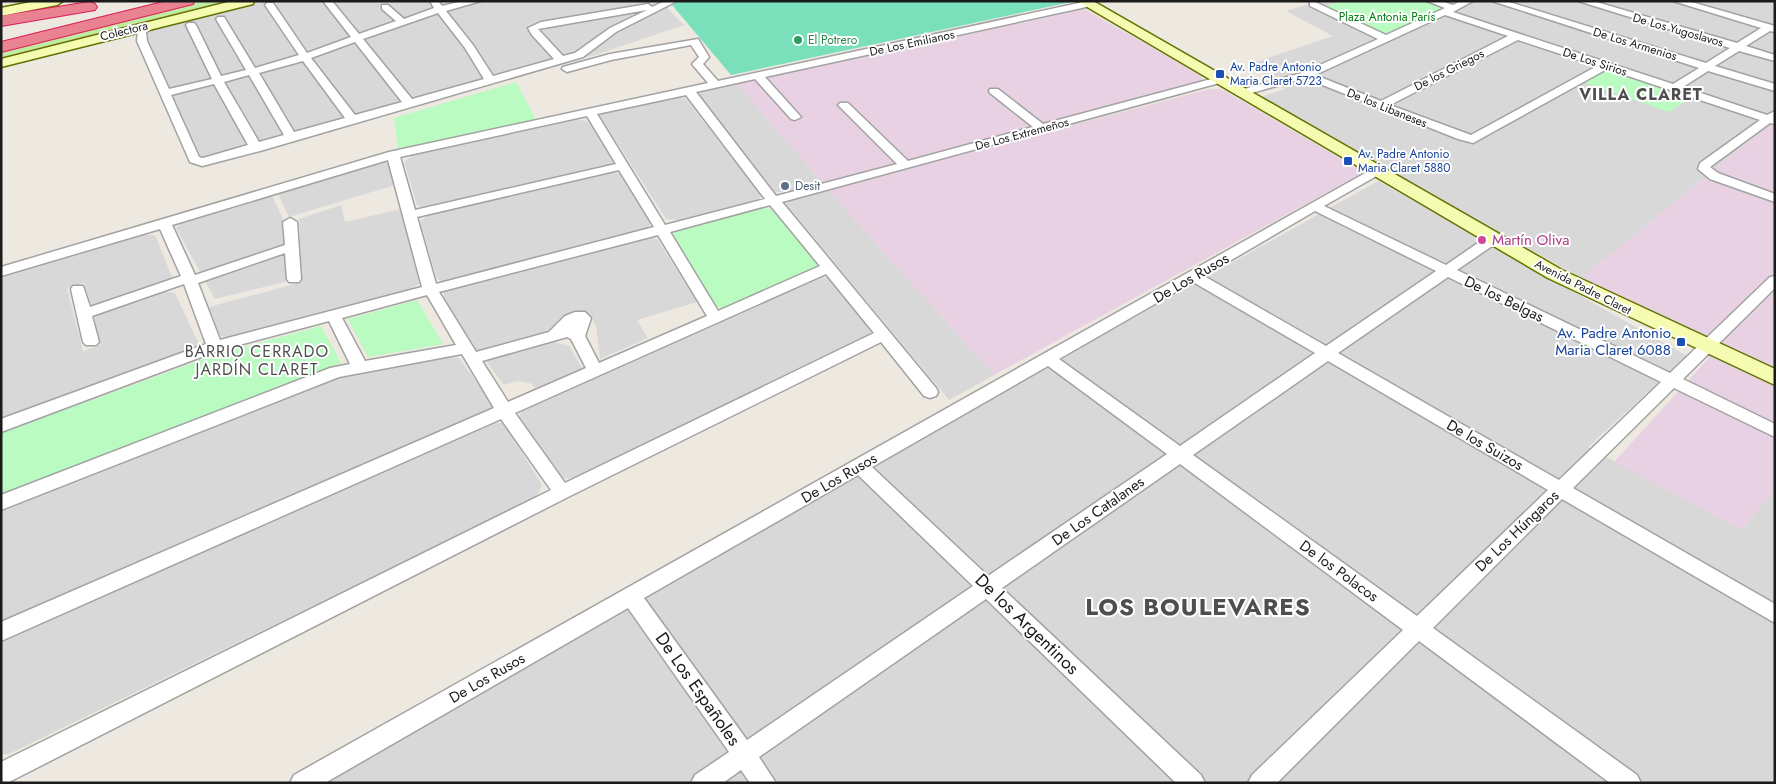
<svg xmlns="http://www.w3.org/2000/svg" width="1776" height="784" font-family="Jost,sans-serif">
  <style>
    .residential { fill: #d9d8d8 }
    .industrial { fill: #e7d1e2 }
    .grass { fill: #c3eaa3 }
    .park { fill: #b9fbc1 }
    .pitch { fill: #7ae0bc }
    .lines { fill: none; stroke-linecap: round; stroke-linejoin: round }
    .minor-casing { stroke: #a2a2a2; stroke-width: 3 }
    .secondary-casing { stroke: #627301; stroke-width: 3 }
    .motorway-casing { stroke: #db1d57; stroke-width: 2 }
    .minor { fill: #fff; fill-rule: evenodd }
    .secondary { fill: #f5fbb0; fill-rule: evenodd }
    .motorway { fill: #e98392; fill-rule: evenodd }
    .leisure-dot { fill: #2e9e5b; stroke: #fff; stroke-width: 2 }
    .transit-dot { fill: #1a4fb4; stroke: #fff; stroke-width: 2 }
    .service-dot { fill: #5c6f8a; stroke: #fff; stroke-width: 2 }
    .hotel-dot { fill: #d1479c; stroke: #fff; stroke-width: 2 }
    .labels { text-anchor: middle; stroke-width: 4; stroke-linejoin: round; paint-order: stroke }
    .far-park-label { font-size: 12px; fill: #077b15; stroke: #fff }
    .far-street-label { font-size: 12px; fill: #1b1b1b; stroke: #fff }
    .far-leisure-label { font-size: 12px; fill: #27864d; stroke: #fff; text-anchor: start }
    .far-transit-label { font-size: 12px; fill: #164399; stroke: #fff; text-anchor: start }
    .far-service-label { font-size: 12px; fill: #4e5e75; stroke: #fff; text-anchor: start }
    .hotel-label { font-size: 15px; fill: #b23c85; stroke: #fff; text-anchor: start }
    .street-label { font-size: 15px; fill: #1b1b1b; stroke: #fff }
    .transit-label { font-size: 15px; fill: #164399; stroke: #fff; text-anchor: end }
    .far-district-label { font-size: 16px; font-weight: bold; letter-spacing: 1px; fill: #4e4e4e; stroke: #fff }
    .neighbourhood-label { font-size: 16px; letter-spacing: 1px; fill: #4e4e4e; stroke: #fff }
    .near-street-label { font-size: 18px; fill: #1b1b1b; stroke: #fff }
    .near-district-label { font-size: 24px; font-weight: bold; letter-spacing: 1px; fill: #4e4e4e; stroke: #fff }
  </style>
  <rect width="100%" height="100%" fill="#ede9e0"/>
  <path class="residential" d="M 254,1 L 670,1 L 664,5 L 684,25 L 595,55 L 491,81 L 202,162 L 142,31 Z
    M 1304,1 L 1775,1 L 1775,123 L 1772,122 L 1582,278 L 1255,99 L 1285,89 L 1250,64 L 1333,36 L 1286,11 L 1309,4 Z
    M 737,84 L 822,183 L 784,192 L 775,192 L 698,95 L 702,92 Z
    M 675,97 L 686,99 L 761,195 L 758,200 L 678,220 L 666,219 L 600,116 L 605,112 Z
    M 578,120 L 588,121 L 614,161 L 607,167 L 426,208 L 417,205 L 404,162 L 415,154 Z
    M 378,162 L 388,163 L 395,185 L 289,217 L 278,193 Z
    M 609,172 L 620,173 L 652,223 L 644,230 L 444,282 L 437,279 L 420,221 L 429,215 Z
    M 1378,181 L 1687,356 L 1588,447 L 1742,530 L 1775,489 L 1775,783 L 302,783 Z
    M 827,189 L 994,375 L 949,400 L 786,204 L 791,198 Z
    M 272,196 L 283,219 L 288,281 L 215,299 L 176,228 L 182,223 Z
    M 341,205 L 345,222 L 401,209 L 419,283 L 412,289 L 231,337 L 220,336 L 209,307 L 302,282 L 299,219 Z
    M 143,235 L 155,235 L 172,277 L 163,284 L 92,308 L 84,283 L 67,288 L 83,351 L 101,345 L 94,316 L 165,292 L 175,293 L 199,344 L 193,350 L 1,420 L 1,278 Z
    M 645,237 L 657,239 L 697,302 L 637,320 L 648,338 L 600,359 L 596,326 L 591,316 L 583,313 L 550,330 L 477,352 L 444,302 L 444,291 Z
    M 819,276 L 831,279 L 873,326 L 870,335 L 577,479 L 561,478 L 518,418 L 524,407 Z
    M 554,342 L 569,346 L 582,368 L 536,388 L 530,383 L 517,381 L 504,385 L 486,361 L 524,346 Z
    M 449,357 L 459,358 L 493,405 L 487,414 L 1,626 L 1,512 L 334,379 Z
    M 489,423 L 504,423 L 542,485 L 536,497 L 9,754 L 1,754 L 1,641 Z"/>
  <path class="industrial" d="M 1084,9 L 1202,76 L 1202,81 L 822,183 L 737,84 Z
    M 1210,89 L 1221,89 L 1364,172 L 994,375 L 827,189 Z
    M 1772,122 L 1775,123 L 1775,489 L 1742,530 L 1614,462 L 1708,359 L 1692,332 L 1582,278 Z"/>
  <path class="grass" d="M 202,1 L 237,1 L 1,61 L 1,51 Z"/>
  <path class="park" d="M 1343,1 L 1421,1 L 1445,9 L 1387,35 L 1324,7 Z
    M 1606,66 L 1694,95 L 1669,112 L 1580,81 Z
    M 516,82 L 536,120 L 398,150 L 394,118 Z
    M 760,207 L 775,211 L 818,264 L 815,271 L 728,309 L 717,307 L 673,238 L 674,231 L 683,227 Z
    M 417,300 L 443,344 L 368,357 L 348,319 Z
    M 321,326 L 341,363 L 1,495 L 1,433 L 215,355 Z"/>
  <path class="pitch" d="M 681,1 L 1070,1 L 1071,2 L 731,75 L 672,5 Z"/>
  <g class="lines">
    <g class="minor-casing">
      <path id="minor" d="M 323,1 L 332,1 L 359,34 L 396,21 L 382,9 L 382,5 L 388,5 L 404,19 L 434,8 L 430,1 L 438,1 L 442,6 L 463,1 L 481,1 L 446,11 L 473,45 L 493,76 L 554,59 L 532,35 L 528,28 L 541,22 L 648,4 L 652,7 L 665,1 L 677,1 L 616,32 L 583,57 L 260,151 L 202,166 L 190,162 L 137,41 L 138,29 L 161,19 L 166,22 L 146,32 L 147,41 L 169,89 L 212,79 L 186,25 L 188,23 L 194,23 L 196,25 L 221,76 L 246,70 L 216,19 L 218,17 L 224,17 L 255,68 L 299,55 L 265,5 L 267,3 L 273,3 L 307,53 L 351,37 ZM 647,10 L 610,28 L 575,53 L 563,56 L 538,29 ZM 438,13 L 465,48 L 484,79 L 412,99 L 363,39 ZM 355,42 L 402,102 L 355,115 L 311,58 ZM 303,61 L 345,118 L 294,132 L 259,73 ZM 249,75 L 284,135 L 259,142 L 224,82 ZM 214,84 L 248,145 L 203,158 L 199,157 L 171,95 Z
        M 1088,1 L 1093,4 L 1091,6 L 765,77 L 801,117 L 795,120 L 791,119 L 755,79 L 696,92 L 776,196 L 897,164 L 838,105 L 840,103 L 848,103 L 908,161 L 1033,127 L 990,93 L 989,91 L 990,89 L 998,89 L 1043,124 L 1215,78 L 1223,78 L 1224,80 L 1223,82 L 782,202 L 936,388 L 938,392 L 936,396 L 930,398 L 924,396 L 881,342 L 568,497 L 9,782 L 1,783 L 1,762 L 551,490 L 501,419 L 1,641 L 1,622 L 494,408 L 462,354 L 339,377 L 1,510 L 1,495 L 330,368 L 350,364 L 329,321 L 220,350 L 1,432 L 1,419 L 206,344 L 184,284 L 92,316 L 99,342 L 96,345 L 86,345 L 83,342 L 71,289 L 73,286 L 83,286 L 90,307 L 181,276 L 160,229 L 1,276 L 1,267 L 389,152 L 708,83 L 692,64 L 699,57 L 691,45 L 611,60 L 567,72 L 562,69 L 563,67 L 610,54 L 698,39 L 709,57 L 703,64 L 718,81 ZM 686,95 L 765,199 L 665,225 L 597,114 ZM 587,116 L 616,164 L 415,210 L 400,157 ZM 388,160 L 422,287 L 220,340 L 198,283 L 285,253 L 287,279 L 289,282 L 299,282 L 301,279 L 297,222 L 290,218 L 283,222 L 285,245 L 195,275 L 172,225 ZM 619,170 L 654,227 L 436,284 L 417,217 ZM 770,205 L 820,266 L 718,311 L 670,232 ZM 658,235 L 707,316 L 599,363 L 585,336 L 591,318 L 585,312 L 575,312 L 565,316 L 549,332 L 476,352 L 439,292 ZM 826,274 L 874,333 L 565,483 L 515,413 ZM 427,295 L 456,345 L 365,361 L 342,318 ZM 567,337 L 571,339 L 586,368 L 508,402 L 482,361 Z
        M 1313,1 L 1386,35 L 1445,8 L 1427,1 L 1441,1 L 1453,5 L 1461,1 L 1473,1 L 1453,12 L 1673,84 L 1699,68 L 1492,1 L 1506,1 L 1706,63 L 1730,48 L 1578,1 L 1593,1 L 1737,43 L 1761,28 L 1673,1 L 1688,1 L 1775,26 L 1775,32 L 1770,31 L 1746,46 L 1775,55 L 1775,61 L 1739,51 L 1715,66 L 1775,84 L 1775,91 L 1708,71 L 1683,87 L 1767,115 L 1775,111 L 1775,124 L 1770,123 L 1710,167 L 1718,173 L 1775,194 L 1775,202 L 1710,179 L 1698,169 L 1700,163 L 1760,120 L 1607,69 L 1473,143 L 1458,139 L 1305,78 L 1241,96 L 1237,95 L 1236,93 L 1237,91 L 1302,73 L 1378,39 L 1310,6 L 1310,2 ZM 1445,15 L 1508,36 L 1381,101 L 1315,75 ZM 1518,40 L 1597,66 L 1471,135 L 1390,105 Z
        M 1376,167 L 1382,171 L 1380,174 L 1324,206 L 1446,265 L 1488,236 L 1498,236 L 1500,239 L 1498,242 L 1457,270 L 1670,373 L 1770,277 L 1775,276 L 1775,288 L 1683,379 L 1775,424 L 1775,437 L 1674,388 L 1573,488 L 1775,604 L 1775,623 L 1562,499 L 1433,628 L 1637,775 L 1641,783 L 1610,783 L 1419,641 L 1277,783 L 1248,783 L 1252,775 L 1403,630 L 1180,464 L 1002,588 L 1201,775 L 1205,783 L 1176,783 L 986,599 L 759,757 L 776,783 L 750,783 L 741,770 L 723,783 L 691,783 L 695,775 L 729,752 L 628,608 L 325,783 L 290,783 L 294,775 ZM 1315,211 L 1436,271 L 1326,346 L 1204,276 ZM 1448,277 L 1661,382 L 1559,480 L 1338,353 ZM 1193,282 L 1315,353 L 1180,446 L 1059,359 ZM 1328,361 L 1548,490 L 1417,616 L 1193,455 ZM 1048,366 L 1167,454 L 988,576 L 872,467 ZM 858,475 L 973,586 L 747,740 L 644,598 Z"/>
    </g>
    <g class="secondary-casing">
      <path id="secondary" d="M 36,1 L 63,1 L 57,5 L 1,16 L 1,8 Z
        M 232,1 L 254,1 L 253,4 L 1,67 L 1,59 Z
        M 1077,1 L 1093,1 L 1562,270 L 1775,369 L 1775,385 L 1548,278 Z"/>
    </g>
    <g class="motorway-casing">
      <path id="motorway" d="M 167,1 L 195,1 L 193,4 L 1,52 L 1,42 Z
        M 89,2 L 95,4 L 97,7 L 95,10 L 1,26 L 1,16 Z"/>
    </g>
    <use href="#minor" class="minor"/>
    <use href="#secondary" class="secondary"/>
    <use href="#motorway" class="motorway"/>
  </g>
  <circle class="leisure-dot" cx="798" cy="40" r="5"/>
  <g class="transit-dot">
    <rect x="1215" y="69" width="10" height="10" rx="2.5"/>
    <rect x="1343" y="156" width="10" height="10" rx="2.5"/>
    <rect x="1676" y="337" width="10" height="10" rx="2.5"/>
  </g>
  <circle class="service-dot" cx="785" cy="186" r="5"/>
  <circle class="hotel-dot" cx="1482" cy="240" r="5"/>
  <g class="labels">
    <g class="far-park-label">
      <text x="1387" y="21">Plaza Antonia París</text>
    </g>
    <g class="far-street-label">
      <text transform="translate(1678 30) rotate(16)" y="4">De Los Yugoslavos</text>
      <text transform="translate(124 31) rotate(-14)" y="4">Colectora</text>
      <text transform="translate(912 43) rotate(-12)" y="4">De Los Emilianos</text>
      <text transform="translate(1635 44) rotate(17)" y="4">De Los Armenios</text>
      <text transform="translate(1595 62) rotate(18)" y="4">De Los Sirios</text>
      <text transform="translate(1449 70) rotate(-27)" y="4">De los Griegos</text>
      <text transform="translate(1387 108) rotate(22)" y="4">De los Libaneses</text>
      <text transform="translate(1022 134) rotate(-15)" y="4">De Los Extremeños</text>
      <text transform="translate(1583 287) rotate(27)" y="4">Avenida Padre Claret</text>
    </g>
    <g class="far-leisure-label">
      <text x="808" y="44">El Potrero</text>
    </g>
    <g class="far-transit-label">
      <text x="1230" y="71">Av. Padre Antonio<tspan x="1230" dy="14">Maria Claret 5723</tspan></text>
      <text x="1358" y="158">Av. Padre Antonio<tspan x="1358" dy="14">Maria Claret 5880</tspan></text>
    </g>
    <g class="far-service-label">
      <text x="795" y="190">Desit</text>
    </g>
    <g class="hotel-label">
      <text x="1492" y="245">Martín Oliva</text>
    </g>
    <g class="street-label">
      <text transform="translate(1191 278) rotate(-30)" y="5">De Los Rusos</text>
      <text transform="translate(1504 299) rotate(26)" y="5">De los Belgas</text>
      <text transform="translate(1485 445) rotate(30)" y="5">De los Suizos</text>
      <text transform="translate(839 478) rotate(-30)" y="5">De Los Rusos</text>
      <text transform="translate(1098 511) rotate(-35)" y="5">De Los Catalanes</text>
      <text transform="translate(1517 531) rotate(-44)" y="5">De Los Húngaros</text>
      <text transform="translate(1339 571) rotate(36)" y="5">De los Polacos</text>
      <text transform="translate(487 678) rotate(-30)" y="5">De Los Rusos</text>
    </g>
    <g class="transit-label">
      <text x="1671" y="338">Av. Padre Antonio<tspan x="1671" dy="17">Maria Claret 6088</tspan></text>
    </g>
    <g class="far-district-label">
      <text x="1641" y="100">VILLA CLARET</text>
    </g>
    <g class="neighbourhood-label">
      <text x="257" y="357">BARRIO CERRADO<tspan x="257" dy="18">JARDÍN CLARET</tspan></text>
    </g>
    <g class="near-street-label">
      <text transform="translate(1027 624) rotate(44)" y="6">De los Argentinos</text>
      <text transform="translate(698 689) rotate(55)" y="6">De Los Españoles</text>
    </g>
    <g class="near-district-label">
      <text x="1198" y="615">LOS BOULEVARES</text>
    </g>
  </g>
  <rect width="1776" height="784" fill="none" stroke="#1b1b1b" stroke-width="5"/>
</svg>
